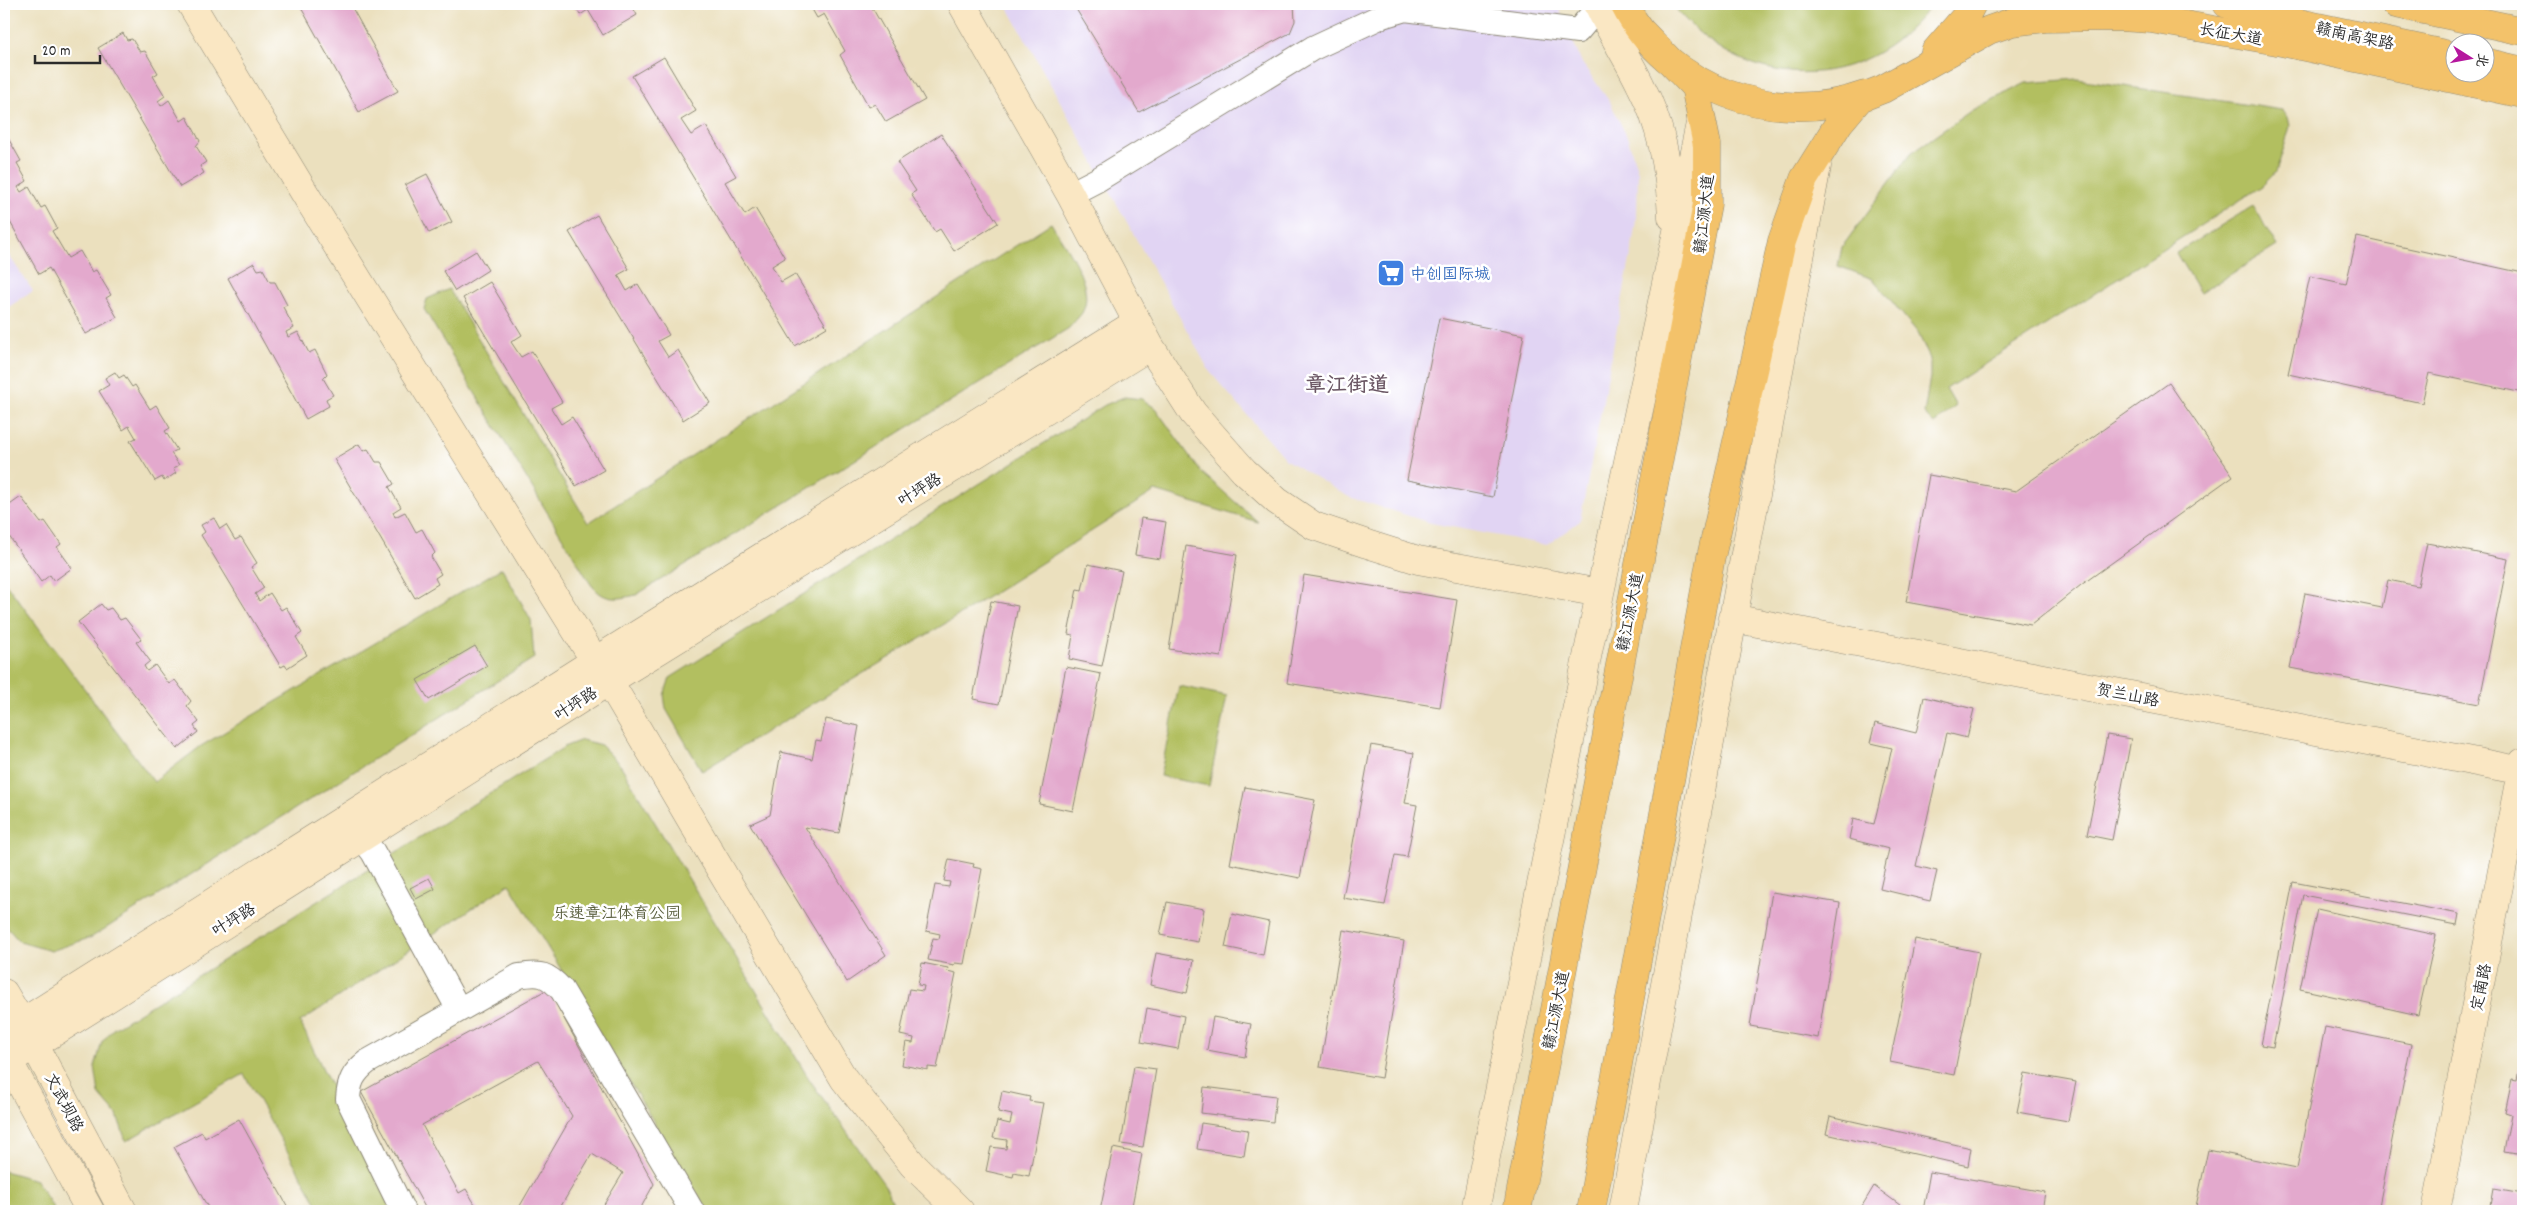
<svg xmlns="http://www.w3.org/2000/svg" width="2527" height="1215" font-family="Dekko,'LXGW WenKai TC',sans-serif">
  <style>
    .built { fill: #e1d4f3 }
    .green { fill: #b2bf61; stroke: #6e7546 }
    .building { fill: #e3a9cd }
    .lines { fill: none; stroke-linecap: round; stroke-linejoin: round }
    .street-casing { stroke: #8b8674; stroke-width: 26 }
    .secondary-casing { stroke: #8b8674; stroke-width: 29 }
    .primary-casing { stroke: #8b8674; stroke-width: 29 }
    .highway-casing { stroke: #8b8674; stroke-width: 29 }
    .street { stroke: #fff; stroke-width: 24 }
    .secondary { stroke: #fae7c3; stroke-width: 28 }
    .primary { stroke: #f3c26a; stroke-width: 28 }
    .highway { stroke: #f3c26a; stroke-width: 28 }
    .labels { text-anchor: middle; stroke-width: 5; stroke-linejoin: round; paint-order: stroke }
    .street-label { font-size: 16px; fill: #2b2b2b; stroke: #fff }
    .shop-label { font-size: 16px; fill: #366cbe; stroke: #fff; text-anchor: start }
    .park-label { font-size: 16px; fill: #5a5f3e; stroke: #fff }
    .district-label { font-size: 21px; font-weight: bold; fill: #6b5764; stroke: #fff }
  </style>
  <rect width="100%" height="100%" fill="#fff"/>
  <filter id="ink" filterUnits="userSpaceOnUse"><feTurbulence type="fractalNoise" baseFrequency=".02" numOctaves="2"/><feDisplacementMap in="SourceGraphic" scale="10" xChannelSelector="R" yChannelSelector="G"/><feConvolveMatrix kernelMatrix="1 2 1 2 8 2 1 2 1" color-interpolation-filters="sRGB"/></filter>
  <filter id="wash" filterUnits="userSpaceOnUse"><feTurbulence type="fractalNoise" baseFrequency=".0096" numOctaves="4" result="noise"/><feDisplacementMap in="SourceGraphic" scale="20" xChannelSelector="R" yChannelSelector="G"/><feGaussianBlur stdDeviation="1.12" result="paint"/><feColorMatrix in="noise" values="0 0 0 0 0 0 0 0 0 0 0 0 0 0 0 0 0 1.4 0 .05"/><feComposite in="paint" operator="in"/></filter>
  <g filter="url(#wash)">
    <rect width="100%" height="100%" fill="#ebe0be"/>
    <path class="built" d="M 1006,4 L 1557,4 L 1582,63 L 1610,102 L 1628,139 L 1638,172 L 1637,213 L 1631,254 L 1580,521 L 1547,545 L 1431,523 L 1349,497 L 1286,460 L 1210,372 Z
      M 4,248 L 33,291 L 4,310 Z"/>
    <path class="green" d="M 1672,4 L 1932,4 C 1863,97 1742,94 1672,4 Z
      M 2077,79 L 2282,110 L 2288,117 L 2290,126 L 2285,144 L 2276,172 L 2262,186 L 1946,389 L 1956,406 L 1934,424 L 1924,414 L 1930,377 L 1930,359 L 1918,333 L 1873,279 L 1838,266 L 1842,247 L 1911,153 L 1972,110 L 2026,83 Z
      M 2253,206 L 2277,246 L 2200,293 L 2176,253 Z
      M 1051,223 C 1064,245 1097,287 1082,313 C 1078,318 1073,323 1069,328 L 636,595 C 615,600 603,601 590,583 L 424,309 L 427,299 L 449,289 L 588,523 Z
      M 1124,397 L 1142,399 L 1155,408 L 1201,472 L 1258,522 L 1155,491 L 961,614 L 702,771 L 666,709 L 664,695 L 670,678 L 1105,405 Z
      M 502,568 L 531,620 L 534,658 L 92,937 L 51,951 L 20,942 L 4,924 L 4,581 L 154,782 L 201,746 Z
      M 1179,686 L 1227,696 L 1209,786 L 1160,776 Z
      M 582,740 L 601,745 L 621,766 L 809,1079 L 886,1187 L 897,1211 L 708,1211 L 509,884 L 300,1022 L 392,1211 L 321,1211 L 244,1074 L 126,1141 L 117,1115 L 99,1094 L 95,1067 L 102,1042 L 113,1029 L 566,746 Z
      M 4,1171 L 36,1180 L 55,1211 L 4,1211 Z"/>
    <g id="blocks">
      <path class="building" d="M 299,4 L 350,4 L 398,91 L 359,112 Z
        M 573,4 L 631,4 L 637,15 L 603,35 L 588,10 L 580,15 Z
        M 809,4 L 870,4 L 925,100 L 886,122 L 875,104 L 869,107 L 840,55 L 845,51 L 824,14 L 817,18 Z
        M 1073,4 L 1294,4 L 1295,21 L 1290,33 L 1139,112 Z
        M 123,33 L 127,40 L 132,39 L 140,52 L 145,51 L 158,73 L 153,76 L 165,96 L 158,101 L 161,106 L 169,100 L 181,121 L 187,117 L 200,141 L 196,146 L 206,162 L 200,166 L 204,173 L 180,187 L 98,48 Z
        M 664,57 L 696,111 L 681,120 L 691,135 L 706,126 L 736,176 L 725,182 L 745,215 L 755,208 L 785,258 L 772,266 L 781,282 L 795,274 L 827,327 L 795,346 L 632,76 Z
        M 941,134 L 998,223 L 954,251 L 940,229 L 935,232 L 911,194 L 916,191 L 897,162 Z
        M 4,138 L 8,138 L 21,161 L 17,163 L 27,181 L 18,187 L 21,192 L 29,187 L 41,208 L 45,206 L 57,228 L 52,231 L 68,258 L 80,251 L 92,272 L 96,270 L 111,295 L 106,298 L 117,317 L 86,334 L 49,268 L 39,274 L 4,211 Z
        M 427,174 L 452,222 L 429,233 L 405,185 Z
        M 597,215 L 629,269 L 618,275 L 627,291 L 638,284 L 669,335 L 658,341 L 668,357 L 678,350 L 710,403 L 683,420 L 569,232 Z
        M 2357,237 L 2523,273 L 2523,393 L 2429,373 L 2422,403 L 2288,374 L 2310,276 L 2346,284 Z
        M 476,251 L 488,270 L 455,291 L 443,271 Z
        M 254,263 L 258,270 L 263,269 L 270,282 L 275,282 L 287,305 L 283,307 L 294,328 L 286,332 L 288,337 L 298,332 L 309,353 L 315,350 L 327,374 L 323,378 L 333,395 L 326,399 L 329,406 L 306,419 L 228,278 Z
        M 490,282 L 522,335 L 511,342 L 521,357 L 532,351 L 562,402 L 551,408 L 561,424 L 572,417 L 604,470 L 576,486 L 463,298 Z
        M 1439,318 L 1524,335 L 1493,497 L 1407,480 Z
        M 115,372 L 119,378 L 124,375 L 132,387 L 135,385 L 150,409 L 156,405 L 170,428 L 165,431 L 177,450 L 171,453 L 179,465 L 173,469 L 176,473 L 164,481 L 162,477 L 155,481 L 130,441 L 136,438 L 129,426 L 123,430 L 99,391 L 109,385 L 105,378 Z
        M 2169,383 L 2233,476 L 2081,585 L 2031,625 L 1906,602 L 1929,475 L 2016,491 Z
        M 359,444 L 363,451 L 368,449 L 376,462 L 381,462 L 394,484 L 389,487 L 401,507 L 393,512 L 395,517 L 405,512 L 416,532 L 422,529 L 435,553 L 431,557 L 441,574 L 435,578 L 438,584 L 415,598 L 334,459 Z
        M 21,497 L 41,523 L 45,521 L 61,544 L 57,547 L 72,568 L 54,581 L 50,575 L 41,582 L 4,529 L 4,520 L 7,518 L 4,509 Z
        M 214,518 L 220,529 L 226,525 L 235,540 L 241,537 L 257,563 L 251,567 L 264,588 L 255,594 L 259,601 L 270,593 L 281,610 L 286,607 L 302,633 L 296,637 L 307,655 L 287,668 L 285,665 L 281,667 L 201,535 L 205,532 L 201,525 Z
        M 1141,518 L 1166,522 L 1160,559 L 1135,555 Z
        M 2427,543 L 2508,559 L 2479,704 L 2290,668 L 2305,593 L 2382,608 L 2388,580 L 2418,586 Z
        M 1186,546 L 1237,555 L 1221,657 L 1169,649 Z
        M 1088,564 L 1122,571 L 1102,666 L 1069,659 L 1073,635 L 1068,634 L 1077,589 L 1082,590 Z
        M 1304,575 L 1457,600 L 1440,707 L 1287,683 Z
        M 991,601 L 1018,606 L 999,704 L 973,699 Z
        M 101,604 L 106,610 L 111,608 L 120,620 L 125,618 L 141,639 L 136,642 L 150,661 L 144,666 L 147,671 L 155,665 L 169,684 L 175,680 L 191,701 L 187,706 L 199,722 L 194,726 L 198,732 L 177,749 L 78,622 Z
        M 475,646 L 487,666 L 429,700 L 417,680 Z
        M 1066,667 L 1101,674 L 1073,811 L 1039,804 Z
        M 1924,697 L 1974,709 L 1967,738 L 1947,733 L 1916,866 L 1937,871 L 1930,901 L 1880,889 L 1889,849 L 1849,839 L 1853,819 L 1874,824 L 1892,748 L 1870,743 L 1875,723 L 1916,733 Z
        M 826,719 L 859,726 L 839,833 L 805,827 L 886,955 L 847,982 L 750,824 L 770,815 L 781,752 L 812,759 L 816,740 L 821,741 Z
        M 2107,735 L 2131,739 L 2112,840 L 2087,835 Z
        M 1371,745 L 1414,753 L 1405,803 L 1417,805 L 1407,857 L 1395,855 L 1385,905 L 1343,898 Z
        M 1245,787 L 1315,800 L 1300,878 L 1230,864 Z
        M 949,859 L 974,864 L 973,867 L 982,869 L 964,964 L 955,963 L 954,965 L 928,960 L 933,938 L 939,939 L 940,934 L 926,931 L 935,885 L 949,887 L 950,882 L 944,881 Z
        M 429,878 L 435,889 L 416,899 L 410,888 Z
        M 2293,882 L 2459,914 L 2457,925 L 2303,895 L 2273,1047 L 2261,1045 Z
        M 1772,892 L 1840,903 L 1818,1038 L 1750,1026 Z
        M 1167,902 L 1204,909 L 1198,942 L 1160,935 Z
        M 2317,909 L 2436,935 L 2418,1015 L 2300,989 Z
        M 1232,914 L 1269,922 L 1263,955 L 1225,947 Z
        M 1343,930 L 1404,941 L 1381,1078 L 1320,1067 Z
        M 1915,939 L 1979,952 L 1954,1075 L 1890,1062 Z
        M 1156,953 L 1194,960 L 1187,993 L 1150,985 Z
        M 922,963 L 948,968 L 947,971 L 956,973 L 937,1068 L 928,1067 L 928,1070 L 902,1065 L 906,1042 L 913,1043 L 914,1038 L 900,1035 L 909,989 L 923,991 L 924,986 L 918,985 Z
        M 548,989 L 654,1184 L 639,1211 L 600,1211 L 623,1173 L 592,1154 L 558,1211 L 517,1211 L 572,1116 L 538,1061 L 422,1125 L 459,1193 L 466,1189 L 479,1211 L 427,1211 L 361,1092 Z
        M 1147,1008 L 1184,1016 L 1178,1049 L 1141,1042 Z
        M 1213,1017 L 1251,1024 L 1245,1057 L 1207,1050 Z
        M 2325,1027 L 2411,1044 L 2378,1211 L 2195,1211 L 2208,1150 L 2297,1168 Z
        M 2522,1053 L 2523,1053 L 2523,1155 L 2504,1152 L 2511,1114 L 2505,1112 L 2512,1079 L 2517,1080 Z
        M 1134,1066 L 1156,1069 L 1143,1147 L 1121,1144 Z
        M 2025,1073 L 2076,1082 L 2068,1121 L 2017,1112 Z
        M 1204,1087 L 1276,1096 L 1273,1122 L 1201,1113 Z
        M 1002,1091 L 1030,1097 L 1029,1101 L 1043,1103 L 1029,1176 L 1014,1173 L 1013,1177 L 986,1171 L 991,1147 L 1006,1149 L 1007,1140 L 993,1138 L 997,1121 L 1010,1124 L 1012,1115 L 998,1112 Z
        M 1830,1116 L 1971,1148 L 1968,1166 L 1826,1134 Z
        M 239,1119 L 290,1211 L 210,1211 L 174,1147 L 202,1132 L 205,1138 Z
        M 1201,1123 L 1248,1130 L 1244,1156 L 1197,1149 Z
        M 1113,1148 L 1142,1154 L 1131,1211 L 1100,1211 Z
        M 1930,1172 L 2045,1192 L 2042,1211 L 1923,1211 Z
        M 1874,1186 L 1908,1211 L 1859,1211 Z
        M 2494,1189 L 2523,1194 L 2523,1211 L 2490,1211 Z"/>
    </g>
  </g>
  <g filter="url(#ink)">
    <use href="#blocks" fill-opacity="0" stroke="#8b8674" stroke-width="1"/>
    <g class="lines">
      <g class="street-casing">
        <path id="street" d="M 1070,194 L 1097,180 L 1313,48 L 1382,16 L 1405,9 L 1578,31 L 1601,4
          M 362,838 L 373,852 L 459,1010
          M 403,1211 L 348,1099 C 349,1082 353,1073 367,1062 L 519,976 C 541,972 547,974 562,990 L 692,1211"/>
      </g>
      <g class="secondary-casing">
        <path id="secondary" d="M 191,4 L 310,202 L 595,661 L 609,681 L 844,1079 L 913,1165 L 960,1211
          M 962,4 L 1070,194 L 1150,346 L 1193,413 L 1244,471 L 1277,501 L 1314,526 L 1367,544 L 1418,560 L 1600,593
          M 1598,4 C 1610,32 1628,58 1641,86 C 1662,126 1670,172 1672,217
          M 1732,618 L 2523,771
          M 4,993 L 34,1044 L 123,1211
          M 4,1034 L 595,661 L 1136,323
          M 4,1053 L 90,1211
          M 4,1064 L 609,681 L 1150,346
          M 1475,1211 L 1600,593 L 1701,119
          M 1623,1211 L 1817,166
          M 2436,1211 L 2523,762"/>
      </g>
      <g class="primary-casing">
        <path id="primary" d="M 1624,4 C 1667,90 1776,127 1865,95
          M 1935,52 L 1966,16 L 1972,4
          M 1517,1211 L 1707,204 L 1707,145 L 1695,87 L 1643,33
          M 1591,1211 L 1711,557 L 1782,241 L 1804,179 L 1839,123 L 1860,98 L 1883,89 L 1989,30 L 2012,22 L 2045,18 L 2120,17 L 2151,19 L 2277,41 L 2523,94"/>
      </g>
      <g class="highway-casing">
        <path id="highway" d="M 2227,4 L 2258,14 L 2454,56
          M 2396,4 L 2523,31
          M 2484,62 L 2523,71"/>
      </g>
      <use href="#street" class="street"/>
      <use href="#secondary" class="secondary"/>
      <use href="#primary" class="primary"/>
      <use href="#highway" class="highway"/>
    </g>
  </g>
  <defs>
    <g id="supermarket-square" transform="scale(1.4375)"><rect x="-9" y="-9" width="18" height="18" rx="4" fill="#3f7fe0" stroke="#fff"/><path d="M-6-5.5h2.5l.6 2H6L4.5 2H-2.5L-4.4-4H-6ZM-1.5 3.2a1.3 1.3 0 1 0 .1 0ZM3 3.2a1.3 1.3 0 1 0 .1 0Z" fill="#fff"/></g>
  </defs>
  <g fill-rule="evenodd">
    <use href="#supermarket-square" x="1391" y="273"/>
  </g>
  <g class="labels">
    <g class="street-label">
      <text transform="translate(2231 33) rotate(10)" y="6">长征大道</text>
      <text transform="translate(2355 35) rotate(12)" y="6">赣南高架路</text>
      <text transform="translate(1703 214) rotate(-84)" y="6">赣江源大道</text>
      <text transform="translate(919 489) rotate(-32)" y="6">叶坪路</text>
      <text transform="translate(1629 612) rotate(-79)" y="6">赣江源大道</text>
      <text transform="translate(2128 694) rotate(11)" y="6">贺兰山路</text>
      <text transform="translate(575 703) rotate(-33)" y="6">叶坪路</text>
      <text transform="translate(233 919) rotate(-32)" y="6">叶坪路</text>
      <text transform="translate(2480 987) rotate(-79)" y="6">定南路</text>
      <text transform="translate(1555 1010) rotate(-79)" y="6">赣江源大道</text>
      <text transform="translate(65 1102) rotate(62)" y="6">文武坝路</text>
    </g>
    <g class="shop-label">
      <text x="1410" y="279">中创国际城</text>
    </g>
    <g class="park-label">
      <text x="617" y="918">乐速章江体育公园</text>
    </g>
    <g class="district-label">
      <text x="1347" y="391">章江街道</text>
    </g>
  </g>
  <rect width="2527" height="1215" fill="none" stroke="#fff" stroke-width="20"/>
  <g transform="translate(2470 58) rotate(101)"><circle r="24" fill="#ffffff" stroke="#aaaaaa"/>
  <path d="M0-4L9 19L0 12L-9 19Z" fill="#b5179e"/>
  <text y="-8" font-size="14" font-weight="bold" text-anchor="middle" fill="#2b2b2b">北</text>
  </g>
  <path d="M35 55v8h65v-8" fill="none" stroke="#2b2b2b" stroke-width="2.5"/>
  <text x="42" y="55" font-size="15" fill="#2b2b2b" stroke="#ffffff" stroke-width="4" paint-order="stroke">20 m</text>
</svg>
